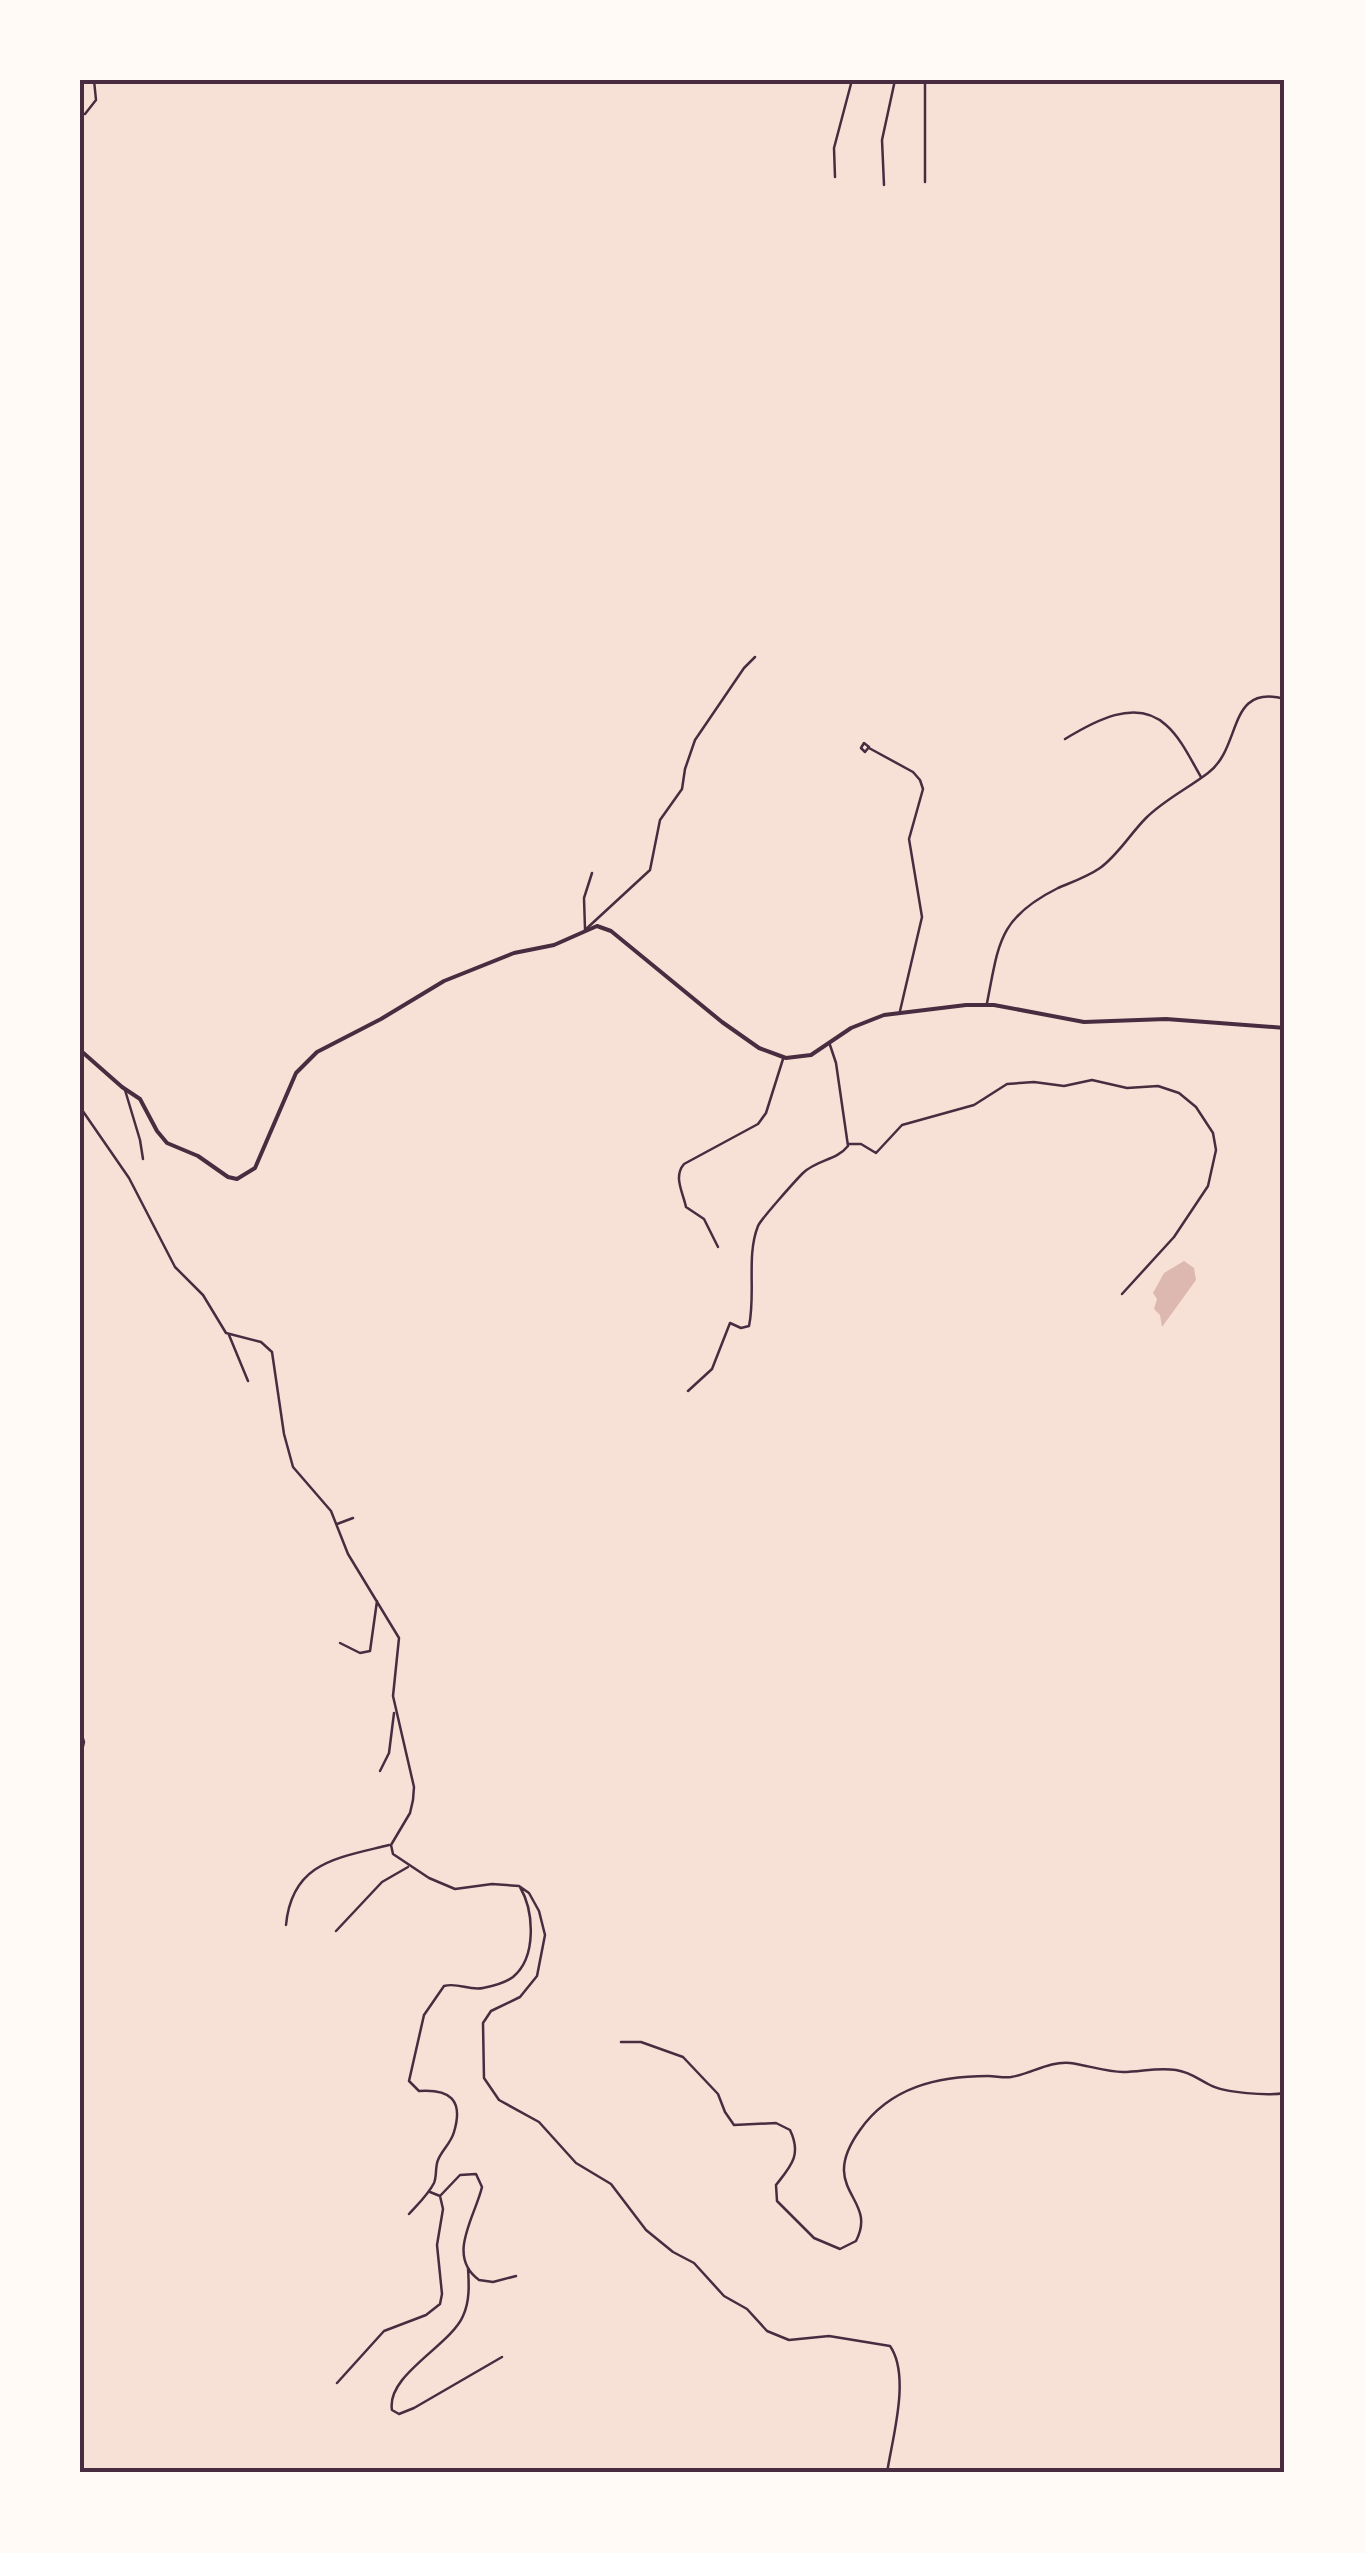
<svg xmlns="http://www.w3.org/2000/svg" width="1365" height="2553" font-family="Rubik,sans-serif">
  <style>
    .water { fill: #dcb8b0 }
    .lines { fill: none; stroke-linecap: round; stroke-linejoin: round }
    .minor { stroke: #4a2c40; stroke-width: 2.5 }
    .tertiary { stroke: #4a2c40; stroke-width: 4 }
    .neatline { fill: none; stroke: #4a2c40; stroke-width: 4 }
  </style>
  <rect width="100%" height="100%" fill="#f7e1d7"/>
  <path class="water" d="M 1184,1261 L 1194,1268 L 1196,1280 L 1162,1327 L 1160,1315 L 1154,1309 L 1157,1299 L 1153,1293 L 1164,1273 Z"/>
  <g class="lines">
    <path class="minor" d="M 626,80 L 627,81
      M 925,80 L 925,182
      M 85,114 L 96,100 L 94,80
      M 835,177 L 834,148 L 852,80
      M 884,185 L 882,140 L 895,80
      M 1065,739 C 1093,722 1136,697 1166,725 C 1181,738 1191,760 1201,777
      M 864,743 L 869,747 L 865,752 L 861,748 Z
      M 869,748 L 913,772 L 920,780 L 923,789 L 909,839 L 922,917 L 900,1011
      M 585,929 L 584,898 L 592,873
      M 585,930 L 650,870 L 660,820 L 682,789 L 685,769 L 695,740 L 744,668 L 755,657
      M 987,1003 C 999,943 998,918 1058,888 C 1072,882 1087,877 1100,868 C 1118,855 1130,834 1146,818 C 1164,800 1187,789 1208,773 C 1243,747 1226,683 1285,699
      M 125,1090 L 140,1140 L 143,1159
      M 80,1107 L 129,1178 L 175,1267 L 203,1295 L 226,1333 L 261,1342 L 272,1352 L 284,1434 L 293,1467 L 331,1511 L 348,1554 L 399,1638 L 393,1696 L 414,1787 L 413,1800 L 410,1813 L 391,1845 L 393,1854 L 429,1878 L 455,1889 L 492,1884 L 519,1886 L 529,1893 L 539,1911 L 545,1935 L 537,1976 L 520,1997 L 491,2011 L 483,2023 L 484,2078 L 499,2100 L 539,2122 L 576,2163 L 611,2184 L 646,2230 L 673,2252 L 694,2263 L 724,2296 L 747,2309 L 767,2331 L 789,2340 L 829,2336 L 890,2346 C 911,2376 892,2439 887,2473
      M 849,1144 L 861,1144 L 876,1153 L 902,1125 L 974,1105 L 1007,1084 L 1034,1082 L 1064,1086 L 1092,1080 L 1127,1088 L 1158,1086 L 1179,1093 L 1196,1107 L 1213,1133 L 1216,1150 L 1208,1186 L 1174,1237 L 1122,1294
      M 718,1247 L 704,1219 L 686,1207 C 683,1192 673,1177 684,1164 L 758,1124 L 766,1113 L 783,1059
      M 229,1335 L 248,1381
      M 688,1391 L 712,1369 L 730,1323 L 741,1328 L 749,1326 C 756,1294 746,1256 758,1226 C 761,1219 796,1180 803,1173 C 818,1159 836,1161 848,1146 L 836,1063 L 830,1045
      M 337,1524 L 353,1518
      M 340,1643 L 360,1653 L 370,1651 L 377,1601
      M 80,1728 L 84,1742 L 80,1759
      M 380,1771 L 389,1753 L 394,1713
      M 286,1925 C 292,1862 337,1858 389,1845
      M 336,1931 L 382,1882 L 408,1867
      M 621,2042 L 641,2042 L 683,2057 L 718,2094 L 725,2112 L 734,2125 L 776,2123 L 790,2130 C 802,2155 791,2166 776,2185 L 777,2201 L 814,2238 L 840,2249 L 856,2241 C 879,2197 816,2191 860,2130 C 890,2087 938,2076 988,2076 C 996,2076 1003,2078 1011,2077 C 1031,2074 1049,2061 1070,2063 C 1087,2065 1106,2072 1123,2072 C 1141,2072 1157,2067 1176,2070 C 1190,2072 1198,2079 1210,2085 C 1225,2093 1268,2096 1285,2093
      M 430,2192 L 440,2196 L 460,2175 L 476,2174 L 482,2187 C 475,2217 446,2256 479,2280 L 493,2282 L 516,2276
      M 409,2214 C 417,2205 428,2195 434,2183 C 437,2176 435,2167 438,2160 C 442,2150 451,2143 454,2132 C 464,2099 449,2089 419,2091 L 409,2081 L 424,2015 L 444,1986 C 458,1982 469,1991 483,1988 C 493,1986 505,1983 513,1977 C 537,1957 534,1911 520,1887
      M 468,2268 C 469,2284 470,2301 463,2316 C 450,2346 386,2375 392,2410 L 399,2414 L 414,2408 L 502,2357
      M 337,2383 L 384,2331 L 426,2315 L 440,2304 L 442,2294 L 437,2245 L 443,2209 L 440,2196"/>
    <path class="tertiary" d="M 80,1050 L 122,1087 L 140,1099 L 157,1131 L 167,1143 L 198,1156 L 228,1177 L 237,1179 L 255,1168 L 296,1073 L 317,1052 L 381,1019 L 444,981 L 514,953 L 554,945 L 597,926 L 611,931 L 722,1022 L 759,1048 L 786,1058 L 811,1055 L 851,1028 L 884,1015 L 966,1005 L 994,1005 L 1084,1022 L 1166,1019 L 1285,1028"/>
  </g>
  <rect width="1365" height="2553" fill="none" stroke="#fffaf5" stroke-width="165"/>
  <rect x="82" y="82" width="1200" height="2388" class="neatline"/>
</svg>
